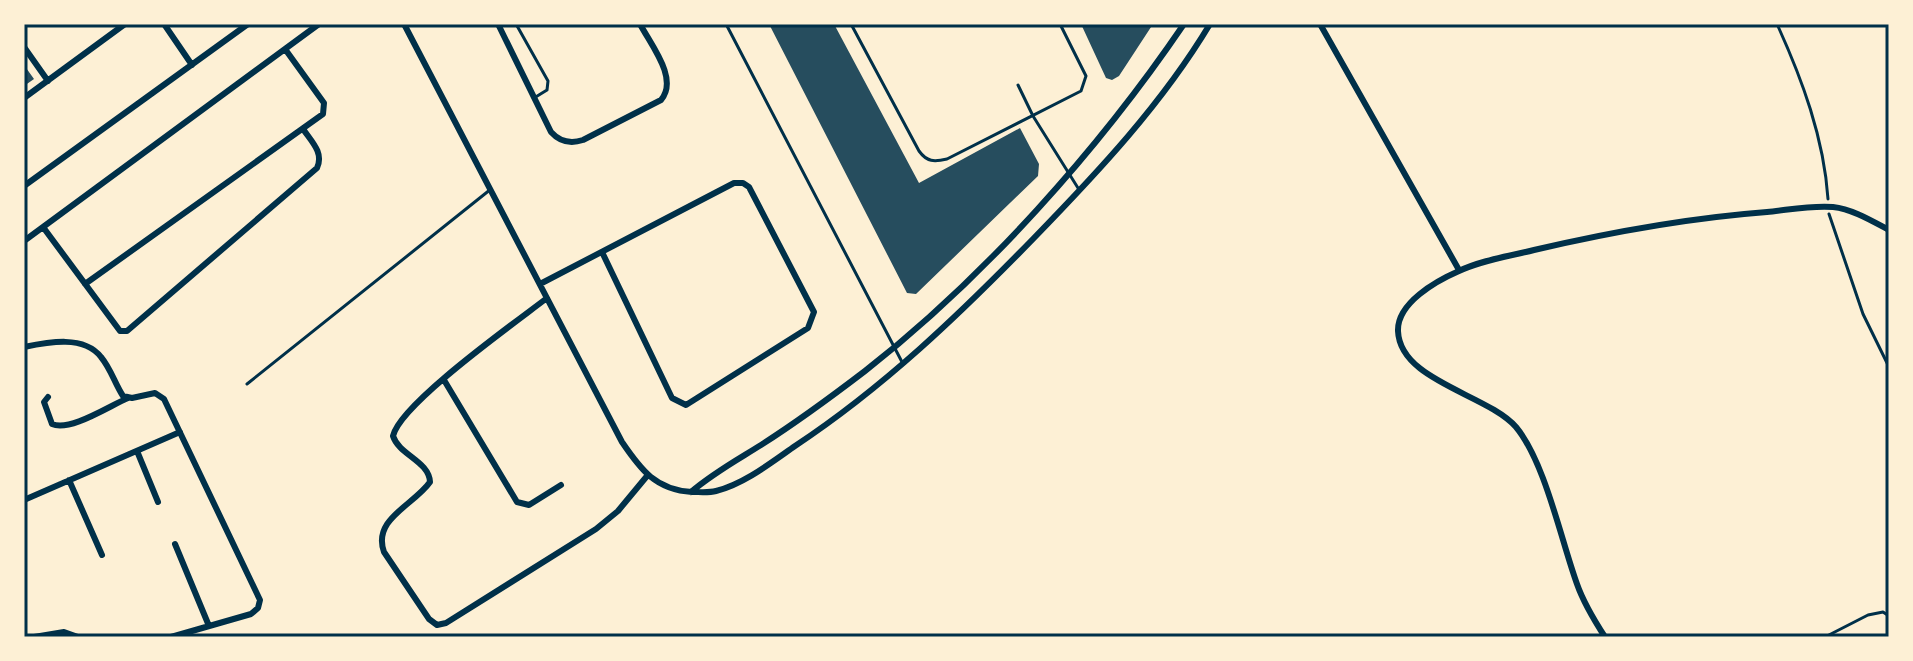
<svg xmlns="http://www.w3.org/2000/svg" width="1913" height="661" font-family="Ubuntu,sans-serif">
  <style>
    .building { fill: #264d5e }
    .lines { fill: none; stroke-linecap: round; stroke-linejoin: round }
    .path { stroke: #003049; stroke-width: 3 }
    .service { stroke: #003049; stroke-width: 3 }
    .minor { stroke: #003049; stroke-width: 6 }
    .neatline { fill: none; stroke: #003049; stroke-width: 3 }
  </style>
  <rect width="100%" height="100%" fill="#fdf0d5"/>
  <path class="building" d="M 769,24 L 834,24 L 919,183 L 1020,128 L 1039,164 L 1038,176 L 916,294 L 907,293 Z
    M 1081,24 L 1153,24 L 1119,76 L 1112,80 L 1106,78 Z
    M 24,65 L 34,79 L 24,86 Z"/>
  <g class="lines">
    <path class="path" d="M 1777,24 C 1802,79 1824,138 1828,199
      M 1829,214 L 1863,314 L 1889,367
      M 1825,637 L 1868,615 L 1883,612 L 1889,616"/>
    <path class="service" d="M 516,24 L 548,81 L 547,90 L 534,98
      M 726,24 L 902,362
      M 851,24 L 919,151 C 927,162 934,162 947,159 L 1081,91 L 1086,76 L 1060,24
      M 1018,85 L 1033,116 L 1078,188
      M 247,384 L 491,189"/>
    <path class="minor" d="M 164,24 L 192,65
      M 404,24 L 622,442 C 641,470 656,490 692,492 C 700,492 709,493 716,491 C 744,484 772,462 795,446 C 884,387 959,315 1033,239 C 1098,172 1162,104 1210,24
      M 498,24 L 551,132 C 560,142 571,144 583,140 L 661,100 C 679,79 651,45 640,24
      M 1320,24 L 1459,270
      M 24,47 L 48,81
      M 24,98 L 125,24
      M 24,186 L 248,24
      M 43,227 L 120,331 L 127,331 L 317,168 C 324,153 312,142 303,129
      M 24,241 L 319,24
      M 85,284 L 323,114 L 324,103 L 285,49
      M 540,284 L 734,183 L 743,183 L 749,187 L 814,312 L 808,328 L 686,405 L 672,398 L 602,252
      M 547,298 C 516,322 400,404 393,436 C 399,455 429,461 430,482 C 414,505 372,519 384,552 L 429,619 L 437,625 L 446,623 L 596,529 L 618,511 L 647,476
      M 24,347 C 49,342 84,335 101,357 C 111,369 115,384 123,396 L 132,398 L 155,393 L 164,399 L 260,600 L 258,608 L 251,614 L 171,637
      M 444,380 L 517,502 L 529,505 L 561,485
      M 48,397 L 44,402 L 52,424 C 70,432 109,406 128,398
      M 137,451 L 158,502
      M 69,480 L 102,555
      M 691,492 C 713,473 737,460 761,445 C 797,422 831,397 865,371 C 984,278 1099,149 1184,24
      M 24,500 L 180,432
      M 175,544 L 209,626
      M 34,637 L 64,632 L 78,637
      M 1605,637 C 1594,620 1584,604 1577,584 C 1561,540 1545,462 1516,427 C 1487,394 1400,381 1398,331 C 1397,303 1436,281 1459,271 C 1482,260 1510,256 1534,250 C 1611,232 1688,218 1767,212 C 1788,210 1812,205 1833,207 C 1852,209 1872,221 1889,230"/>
  </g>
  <rect width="1913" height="661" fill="none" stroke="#fdf0d5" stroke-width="52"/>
  <rect x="26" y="26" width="1861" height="609" class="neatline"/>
</svg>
